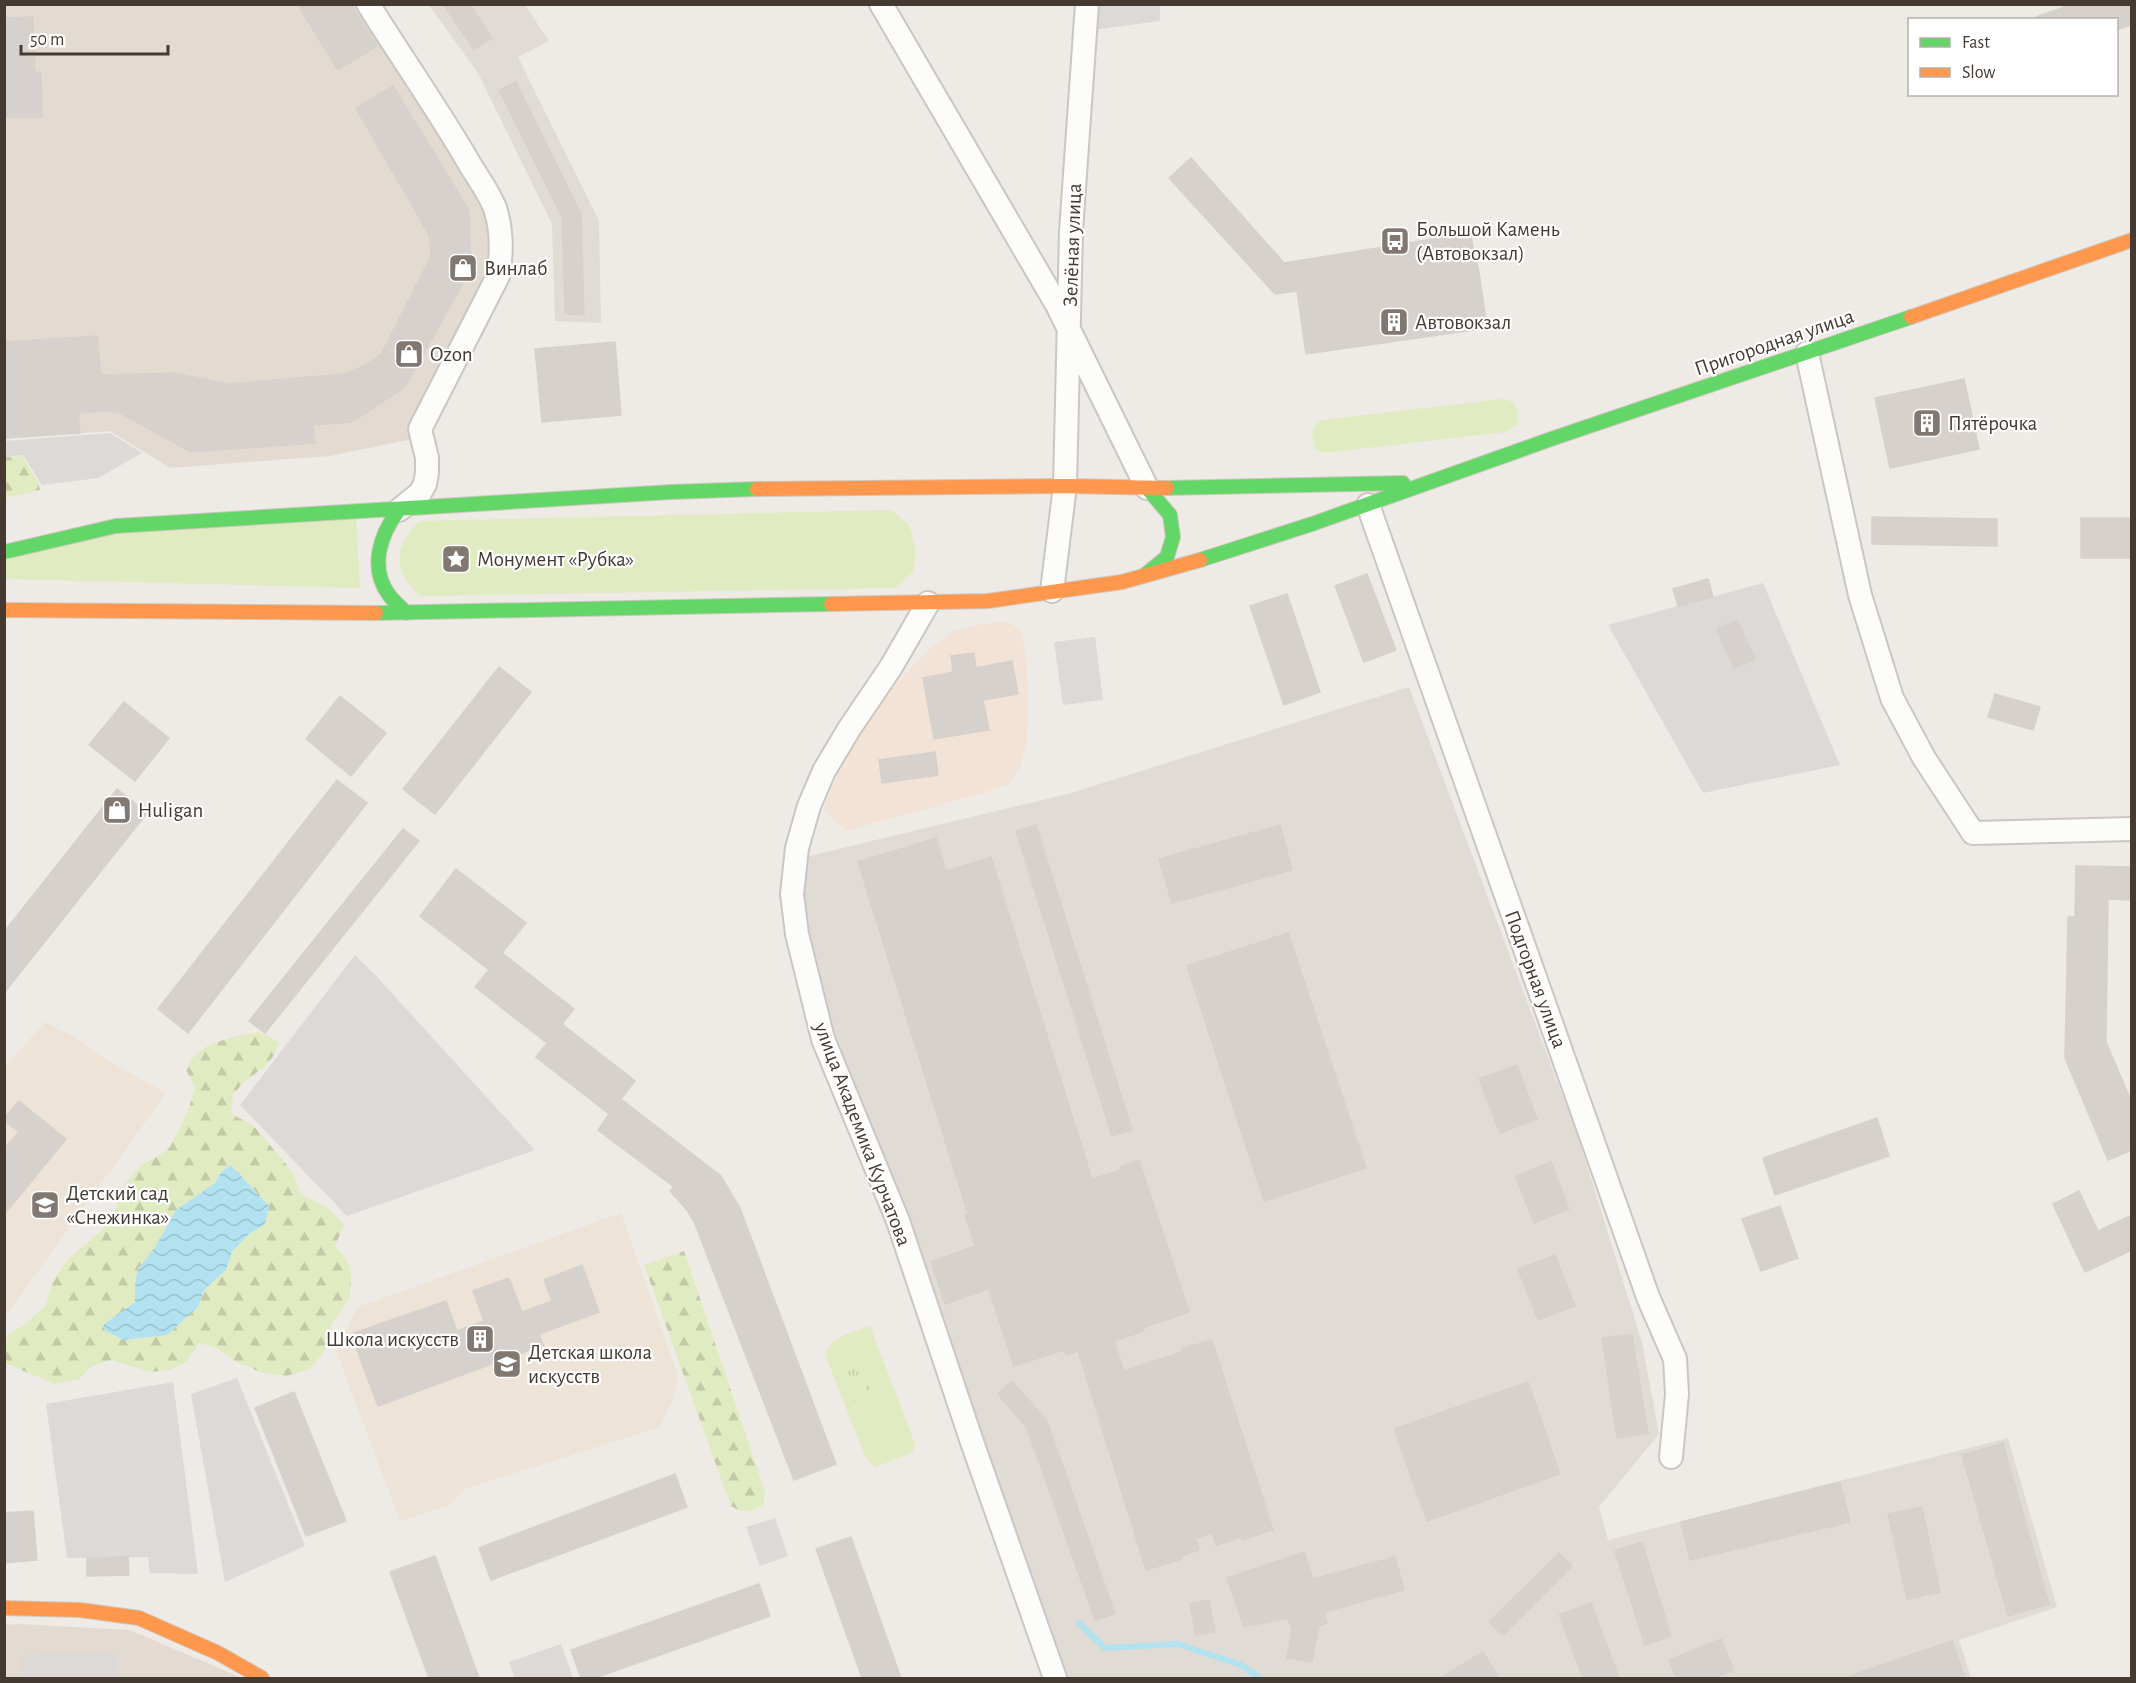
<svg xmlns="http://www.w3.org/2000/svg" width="2136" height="1683" font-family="'Alegreya Sans',sans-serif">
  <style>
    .residential { fill: #e3dbd2 }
    .commercial { fill: #f3e2d6 }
    .industrial { fill: #e1dbd6 }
    .education { fill: #ede3d6 }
    .green { fill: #e1ebc2 }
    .forest { fill: url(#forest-firs); fill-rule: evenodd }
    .park { fill: url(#park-tufts) }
    .parking { fill: #ddd9d6 }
    .water { fill: url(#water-waves) }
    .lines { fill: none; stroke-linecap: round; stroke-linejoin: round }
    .stream { stroke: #b2e2f0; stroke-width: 6 }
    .building { fill: #d6d1cc; stroke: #d6d1cb; stroke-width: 1.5 }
    .street-casing { stroke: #cbc6c1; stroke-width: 26 }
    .fast-casing { stroke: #cfc7bd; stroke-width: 16 }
    .slow-casing { stroke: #cfc7bd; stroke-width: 16 }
    .street { stroke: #fcfcfb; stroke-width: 22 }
    .fast { stroke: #63d668; stroke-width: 14 }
    .slow { stroke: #ff974d; stroke-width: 14 }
    .labels { text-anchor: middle; stroke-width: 4.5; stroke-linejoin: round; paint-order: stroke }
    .poi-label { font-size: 21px; fill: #443a32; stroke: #fff; text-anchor: start }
    .street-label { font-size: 21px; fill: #443a32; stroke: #fff }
  </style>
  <defs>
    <pattern id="forest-firs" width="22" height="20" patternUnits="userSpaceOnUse" patternTransform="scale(1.5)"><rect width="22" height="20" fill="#e1ebc2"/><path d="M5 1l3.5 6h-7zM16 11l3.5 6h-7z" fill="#c2caa7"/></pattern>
    <pattern id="park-tufts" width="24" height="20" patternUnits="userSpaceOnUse" patternTransform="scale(1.5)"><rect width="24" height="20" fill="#e1ebc2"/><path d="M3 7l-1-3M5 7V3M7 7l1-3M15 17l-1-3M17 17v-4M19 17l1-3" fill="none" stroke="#c2caa7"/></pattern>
    <pattern id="water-waves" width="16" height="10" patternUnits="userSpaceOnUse" patternTransform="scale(1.5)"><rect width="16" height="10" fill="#b2e2f0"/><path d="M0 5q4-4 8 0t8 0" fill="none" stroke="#9ac3ce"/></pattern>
  </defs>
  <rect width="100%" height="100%" fill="#eeeae5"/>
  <path class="residential" d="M 5,5 L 378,5 L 509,233 L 423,437 L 329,456 L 170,468 L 110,431 L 5,439 Z
    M 20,1624 L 130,1630 L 242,1678 L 5,1678 L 4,1625 Z"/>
  <path class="commercial" d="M 1009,622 L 1021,631 L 1026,658 L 1028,694 L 1027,741 L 1020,767 L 1010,783 L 983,793 L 846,831 L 823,809 L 853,740 L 897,683 L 932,647 L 952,632 L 981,624 Z"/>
  <path class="industrial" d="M 429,5 L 525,5 L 549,41 L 518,57 L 599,221 L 601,323 L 555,321 L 552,224 L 478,73 Z
    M 1409,687 L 1578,1137 L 1642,1342 L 1659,1434 L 1599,1507 L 1608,1540 L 2008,1438 L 2057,1607 L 1959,1640 L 1971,1678 L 1057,1678 L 846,1080 L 802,936 L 801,858 L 1071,793 Z"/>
  <path class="education" d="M 45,1022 L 77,1038 L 100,1056 L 166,1093 L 5,1317 L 5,1067 Z
    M 621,1213 L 678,1376 L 674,1396 L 660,1427 L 465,1489 L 448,1505 L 400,1521 L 336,1351 L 358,1307 Z"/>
  <path class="green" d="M 1503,399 L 1513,402 L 1518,411 L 1517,425 L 1505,432 L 1325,453 L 1316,450 L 1312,436 L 1314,426 L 1321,420 Z
    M 892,510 L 909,525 L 916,550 L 913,572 L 895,588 L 420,596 C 393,572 393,545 420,521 Z
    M 356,516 L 360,588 L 5,579 L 5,560 L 109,532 Z
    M 870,1326 L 915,1444 L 912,1453 L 875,1467 L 866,1458 L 826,1357 C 828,1336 853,1333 870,1326 Z"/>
  <path class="forest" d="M 22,456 L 38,482 L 40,490 L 5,498 L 5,457 Z
    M 259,1032 L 269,1036 L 279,1043 L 274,1055 L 268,1063 L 241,1085 L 233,1095 L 231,1114 L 253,1125 L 286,1164 L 295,1178 L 301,1194 L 328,1208 L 344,1225 L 335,1246 L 347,1259 L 351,1274 L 350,1297 L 332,1324 L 331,1338 L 323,1353 L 310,1369 L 286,1376 L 260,1372 L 235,1361 L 217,1348 L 199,1343 L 187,1361 L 169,1370 L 151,1372 L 111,1360 L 90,1367 L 79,1379 L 55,1384 L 5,1363 L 5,1349 L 8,1334 L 23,1326 L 46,1305 L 53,1280 L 68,1259 L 101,1231 L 116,1208 L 125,1184 L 142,1164 L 157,1157 L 170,1147 L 188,1111 L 195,1087 L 186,1070 C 189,1065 192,1058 196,1054 C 208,1042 242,1034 259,1032 ZM 231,1165 L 269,1206 L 265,1224 L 249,1234 L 232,1252 L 226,1270 L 204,1290 L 198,1307 L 167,1335 L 123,1340 L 104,1330 L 104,1324 L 135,1302 L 135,1284 L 138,1269 L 155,1247 L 176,1210 L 215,1183 L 222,1171 Z
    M 684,1251 L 765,1492 L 764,1504 C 753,1512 743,1514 731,1506 L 644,1265 Z"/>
  <path class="park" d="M 860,1360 L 872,1396 L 854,1402 L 842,1366 Z"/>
  <path class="parking" d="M 1093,5 L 1160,5 L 1160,21 L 1092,30 Z
    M 110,433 L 142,453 L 98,478 L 42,485 L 23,455 L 5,457 L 5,441 Z
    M 1763,583 L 1840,765 L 1703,793 L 1608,625 Z
    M 1095,637 L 1103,700 L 1063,705 L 1054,642 Z
    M 355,955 L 377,977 L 535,1150 L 347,1216 L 240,1105 Z
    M 237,1378 L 305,1546 L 225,1582 L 191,1394 Z
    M 173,1382 L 198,1574 L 150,1573 L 148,1557 L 67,1558 L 46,1404 Z
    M 775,1518 L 788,1556 L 760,1566 L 746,1527 Z
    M 561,1644 L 573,1678 L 515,1678 L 509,1662 Z
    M 118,1653 L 118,1678 L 22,1678 L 22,1654 Z"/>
  <path class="water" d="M 231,1165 L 269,1206 L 265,1224 L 249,1234 L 232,1252 L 226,1270 L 204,1290 L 198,1307 L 167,1335 L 123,1340 L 104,1330 L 104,1324 L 135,1302 L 135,1284 L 138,1269 L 155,1247 L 176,1210 L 215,1183 L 222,1171 Z"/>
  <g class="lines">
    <path class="stream" d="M 1079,1623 L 1105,1648 L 1178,1644 L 1241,1665 L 1260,1678"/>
  </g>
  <path class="building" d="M 297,4 L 351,4 L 377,46 L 338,70 Z
    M 443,4 L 470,4 L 492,38 L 474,50 Z
    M 2073,4 L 2132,4 L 2132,25 L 2116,30 L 2116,20 L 2037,20 L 2036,17 Z
    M 33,17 L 35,72 L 41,72 L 42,117 L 4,117 L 4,18 Z
    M 516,82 L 581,214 L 584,315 L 565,314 L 562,217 L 499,90 Z
    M 393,86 L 469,210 L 471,269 L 405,387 L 352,422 L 313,425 L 315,443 L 191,452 L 118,412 L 102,411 L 78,413 L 80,433 L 4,438 L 4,342 L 97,336 L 101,375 L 175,373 L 229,384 L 344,374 L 366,365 L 382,353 L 431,256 L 429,235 L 356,108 Z
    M 1191,158 L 1284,263 L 1470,233 L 1479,272 L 1487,328 L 1306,354 L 1297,291 L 1275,294 L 1169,178 Z
    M 615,342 L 621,415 L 542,422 L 535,349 Z
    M 1964,379 L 1979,449 L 1890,468 L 1875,398 Z
    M 1872,517 L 1997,519 L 1997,546 L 1872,544 Z
    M 2081,518 L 2132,518 L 2132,558 L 2081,558 Z
    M 1367,574 L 1396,650 L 1364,662 L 1335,586 Z
    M 1708,579 L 1713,597 L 1678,606 L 1673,589 Z
    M 1287,594 L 1320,692 L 1284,705 L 1250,606 Z
    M 1737,620 L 1755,659 L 1734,668 L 1717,629 Z
    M 974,653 L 976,668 L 1012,661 L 1018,694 L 983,700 L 989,730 L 934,739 L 923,678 L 953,672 L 951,656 Z
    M 499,667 L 531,692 L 435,814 L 403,789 Z
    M 1995,694 L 2040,707 L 2033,730 L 1988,717 Z
    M 340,696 L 386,733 L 351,776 L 306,739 Z
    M 124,702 L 169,738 L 135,781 L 89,745 Z
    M 935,752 L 938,775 L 882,783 L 879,760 Z
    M 337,780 L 367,803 L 188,1033 L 158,1009 Z
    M 117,789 L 147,813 L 4,993 L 4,932 Z
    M 1036,825 L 1132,1130 L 1112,1136 L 1016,831 Z
    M 1280,825 L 1292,870 L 1172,903 L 1159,859 Z
    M 403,829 L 419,841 L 265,1033 L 249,1021 Z
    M 936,838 L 946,871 L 991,857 L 1092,1179 L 1121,1170 L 1120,1167 L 1139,1160 L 1189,1312 L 1143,1328 L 1144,1331 L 1114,1341 L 1124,1371 L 1182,1352 L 1181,1349 L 1212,1340 L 1273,1530 L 1242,1540 L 1241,1537 L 1216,1545 L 1212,1533 L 1196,1538 L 1199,1550 L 1181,1556 L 1182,1559 L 1146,1570 L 1078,1351 L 1066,1355 L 1064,1350 L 1014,1366 L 989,1289 L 945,1304 L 931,1262 L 975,1246 L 965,1215 L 968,1214 L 858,862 Z
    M 2076,866 L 2132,867 L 2132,900 L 2108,899 L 2106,1042 L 2132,1103 L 2132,1150 L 2108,1160 L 2065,1058 L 2068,917 L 2075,917 Z
    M 456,869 L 526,923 L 502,953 L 574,1009 L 562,1024 L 635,1081 L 621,1099 L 721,1176 L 740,1208 L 836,1464 L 794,1480 L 695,1224 L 687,1210 L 670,1191 L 674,1187 L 598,1130 L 609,1114 L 536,1057 L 547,1043 L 475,987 L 489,970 L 420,916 Z
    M 1288,933 L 1366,1168 L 1264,1201 L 1187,966 Z
    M 1517,1065 L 1537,1119 L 1500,1133 L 1479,1079 Z
    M 19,1101 L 66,1139 L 4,1215 L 4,1149 L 19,1132 L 4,1120 L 4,1118 Z
    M 1877,1118 L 1889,1156 L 1775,1195 L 1763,1158 Z
    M 1551,1162 L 1569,1209 L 1534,1223 L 1515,1176 Z
    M 2079,1191 L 2098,1231 L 2132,1215 L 2132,1250 L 2085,1272 L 2053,1204 Z
    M 1780,1206 L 1798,1258 L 1761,1271 L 1742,1219 Z
    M 1555,1255 L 1575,1306 L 1538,1320 L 1518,1269 Z
    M 582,1265 L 599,1312 L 539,1334 L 543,1345 L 378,1406 L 351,1334 L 446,1301 L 457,1331 L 484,1321 L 473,1291 L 509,1278 L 522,1312 L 552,1301 L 544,1280 Z
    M 1632,1334 L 1648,1433 L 1617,1438 L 1602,1338 Z
    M 1012,1381 L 1047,1421 L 1115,1614 L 1095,1620 L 1027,1428 L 998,1394 Z
    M 1528,1382 L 1560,1474 L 1427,1521 L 1394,1429 Z
    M 294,1392 L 346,1521 L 306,1536 L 255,1408 Z
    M 2003,1443 L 2049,1604 L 2008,1616 L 1962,1455 Z
    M 675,1474 L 687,1507 L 491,1580 L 479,1548 Z
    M 1840,1482 L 1850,1522 L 1690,1560 L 1681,1522 Z
    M 1922,1507 L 1940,1592 L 1907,1599 L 1888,1514 Z
    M 33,1511 L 37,1560 L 4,1563 L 4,1513 Z
    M 851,1537 L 901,1678 L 862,1678 L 816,1549 Z
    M 1642,1542 L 1671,1636 L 1645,1645 L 1615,1551 Z
    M 1304,1552 L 1313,1579 L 1395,1557 L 1404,1590 L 1324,1612 L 1327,1623 L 1319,1626 L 1312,1662 L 1287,1658 L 1292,1630 L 1288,1618 L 1244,1627 L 1227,1578 Z
    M 1559,1553 L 1572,1566 L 1503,1635 L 1489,1622 Z
    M 435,1556 L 479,1678 L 429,1678 L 390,1572 Z
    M 128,1557 L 129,1575 L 87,1576 L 87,1558 Z
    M 759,1584 L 770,1616 L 595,1678 L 581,1678 L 571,1650 Z
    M 1209,1600 L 1215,1632 L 1196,1635 L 1190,1604 Z
    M 1591,1603 L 1619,1678 L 1583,1678 L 1559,1615 Z
    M 1721,1639 L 1734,1670 L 1713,1678 L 1676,1678 L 1669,1660 Z
    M 1952,1641 L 1965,1678 L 1851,1678 L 1850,1676 Z
    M 1483,1652 L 1499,1678 L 1440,1678 Z"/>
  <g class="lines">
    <g class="street-casing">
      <path id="street" d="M 368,4 C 400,55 434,104 465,156 C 474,173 488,190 495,208 C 502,230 502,254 498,276 L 420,429 L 427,458 L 427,473 L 425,484 L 420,493 L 399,510
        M 881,4 L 1057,305 L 1147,488
        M 1807,353 L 1860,595 L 1892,698 L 1924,758 L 1973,833 L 2132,829
        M 1368,505 L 1648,1297 L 1675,1359 L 1677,1394 L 1671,1457
        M 1052,591 L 1065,486 L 1071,231 L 1087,4
        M 928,603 L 891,667 L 849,729 L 824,771 L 809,806 L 797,848 L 792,894 L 797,934 L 823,1039 L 898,1221 L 972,1442 L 1055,1678"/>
    </g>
    <g class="fast-casing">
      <path id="fast" d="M 1167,488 L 1403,483
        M 399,510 C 380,534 369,568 389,595 C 394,602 401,607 406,613
        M 4,552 L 116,526 L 671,492 L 757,489
        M 1200,560 L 1312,524 L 1554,438 L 1911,317
        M 1145,575 L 1167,557 L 1173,537 L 1170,515 L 1147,488
        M 376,613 L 831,604"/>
    </g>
    <g class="slow-casing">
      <path id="slow" d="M 1911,317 L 2132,240
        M 757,489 L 1065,486 L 1167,488
        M 831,604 L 988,601 L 1122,582 L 1200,560
        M 4,610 L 376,613
        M 4,1608 L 80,1610 L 139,1618 L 218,1653 L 262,1678"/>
    </g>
    <use href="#street" class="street"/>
    <use href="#fast" class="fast"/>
    <use href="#slow" class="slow"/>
  </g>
  <defs>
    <g id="bus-square" transform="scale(1.5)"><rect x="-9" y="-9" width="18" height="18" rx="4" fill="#807871" stroke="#fff"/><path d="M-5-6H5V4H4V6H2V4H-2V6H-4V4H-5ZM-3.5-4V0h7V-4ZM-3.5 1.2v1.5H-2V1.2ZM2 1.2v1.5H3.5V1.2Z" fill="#fff"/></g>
    <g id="shop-square" transform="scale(1.5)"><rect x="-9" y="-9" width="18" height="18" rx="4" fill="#807871" stroke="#fff"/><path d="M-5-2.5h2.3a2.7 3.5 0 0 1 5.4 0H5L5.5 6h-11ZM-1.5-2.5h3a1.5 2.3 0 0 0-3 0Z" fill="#fff"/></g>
    <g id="building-square" transform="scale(1.5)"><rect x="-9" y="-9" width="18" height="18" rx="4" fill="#807871" stroke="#fff"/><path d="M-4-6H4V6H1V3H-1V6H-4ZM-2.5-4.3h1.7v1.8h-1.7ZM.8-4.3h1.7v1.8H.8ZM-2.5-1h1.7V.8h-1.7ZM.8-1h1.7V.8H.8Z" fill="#fff"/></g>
    <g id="sight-square" transform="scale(1.5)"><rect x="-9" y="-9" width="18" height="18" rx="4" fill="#807871" stroke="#fff"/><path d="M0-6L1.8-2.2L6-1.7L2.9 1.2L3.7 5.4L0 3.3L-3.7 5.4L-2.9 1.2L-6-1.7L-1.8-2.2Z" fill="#fff"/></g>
    <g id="school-square" transform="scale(1.5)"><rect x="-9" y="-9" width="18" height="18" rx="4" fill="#807871" stroke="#fff"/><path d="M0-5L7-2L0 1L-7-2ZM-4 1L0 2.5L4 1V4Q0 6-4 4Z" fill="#fff"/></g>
  </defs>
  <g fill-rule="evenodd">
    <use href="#bus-square" x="1395" y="241"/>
    <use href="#shop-square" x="463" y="268"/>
    <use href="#building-square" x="1394" y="322"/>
    <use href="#shop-square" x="409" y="354"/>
    <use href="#building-square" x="1927" y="423"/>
    <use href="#sight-square" x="456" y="559"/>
    <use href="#shop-square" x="117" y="810"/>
    <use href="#school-square" x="45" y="1205"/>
    <use href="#building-square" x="480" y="1339"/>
    <use href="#school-square" x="507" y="1364"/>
  </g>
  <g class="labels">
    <g class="poi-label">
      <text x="1416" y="236">Большой Камень<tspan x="1416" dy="24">(Автовокзал)</tspan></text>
      <text x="484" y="275">Винлаб</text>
      <text x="1415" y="329">Автовокзал</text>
      <text x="430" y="361">Ozon</text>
      <text x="1948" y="430">Пятёрочка</text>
      <text x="477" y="566">Монумент «Рубка»</text>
      <text x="138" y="817">Huligan</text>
      <text x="66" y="1200">Детский сад<tspan x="66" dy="24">«Снежинка»</tspan></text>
      <text x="459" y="1346" text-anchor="end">Школа искусств</text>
      <text x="528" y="1359">Детская школа<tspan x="528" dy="24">искусств</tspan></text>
    </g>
    <g class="street-label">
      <text transform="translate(1072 245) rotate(-88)" y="7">Зелёная улица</text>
      <text transform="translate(1774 342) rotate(-19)" y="7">Пригородная улица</text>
      <text transform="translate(1536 979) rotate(70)" y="7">Подгорная улица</text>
      <text transform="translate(863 1134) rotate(69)" y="7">улица Академика Курчатова</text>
    </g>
  </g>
  <rect width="2136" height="1683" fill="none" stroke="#443a32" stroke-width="12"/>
  <rect x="1908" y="18" width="210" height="78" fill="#ffffff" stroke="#b4b0ad" stroke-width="1.5"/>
  <rect x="1920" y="38" width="30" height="9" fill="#63d668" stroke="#b4b0ad" stroke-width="1.5"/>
  <text x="1962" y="48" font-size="18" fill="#443a32">Fast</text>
  <rect x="1920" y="68" width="30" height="9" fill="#ff974d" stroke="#b4b0ad" stroke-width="1.5"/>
  <text x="1962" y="78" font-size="18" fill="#443a32">Slow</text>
  <path d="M21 45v9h147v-9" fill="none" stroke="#443a32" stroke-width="3"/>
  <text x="30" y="45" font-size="18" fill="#443a32" stroke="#ffffff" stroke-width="4.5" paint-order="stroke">50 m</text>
</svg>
